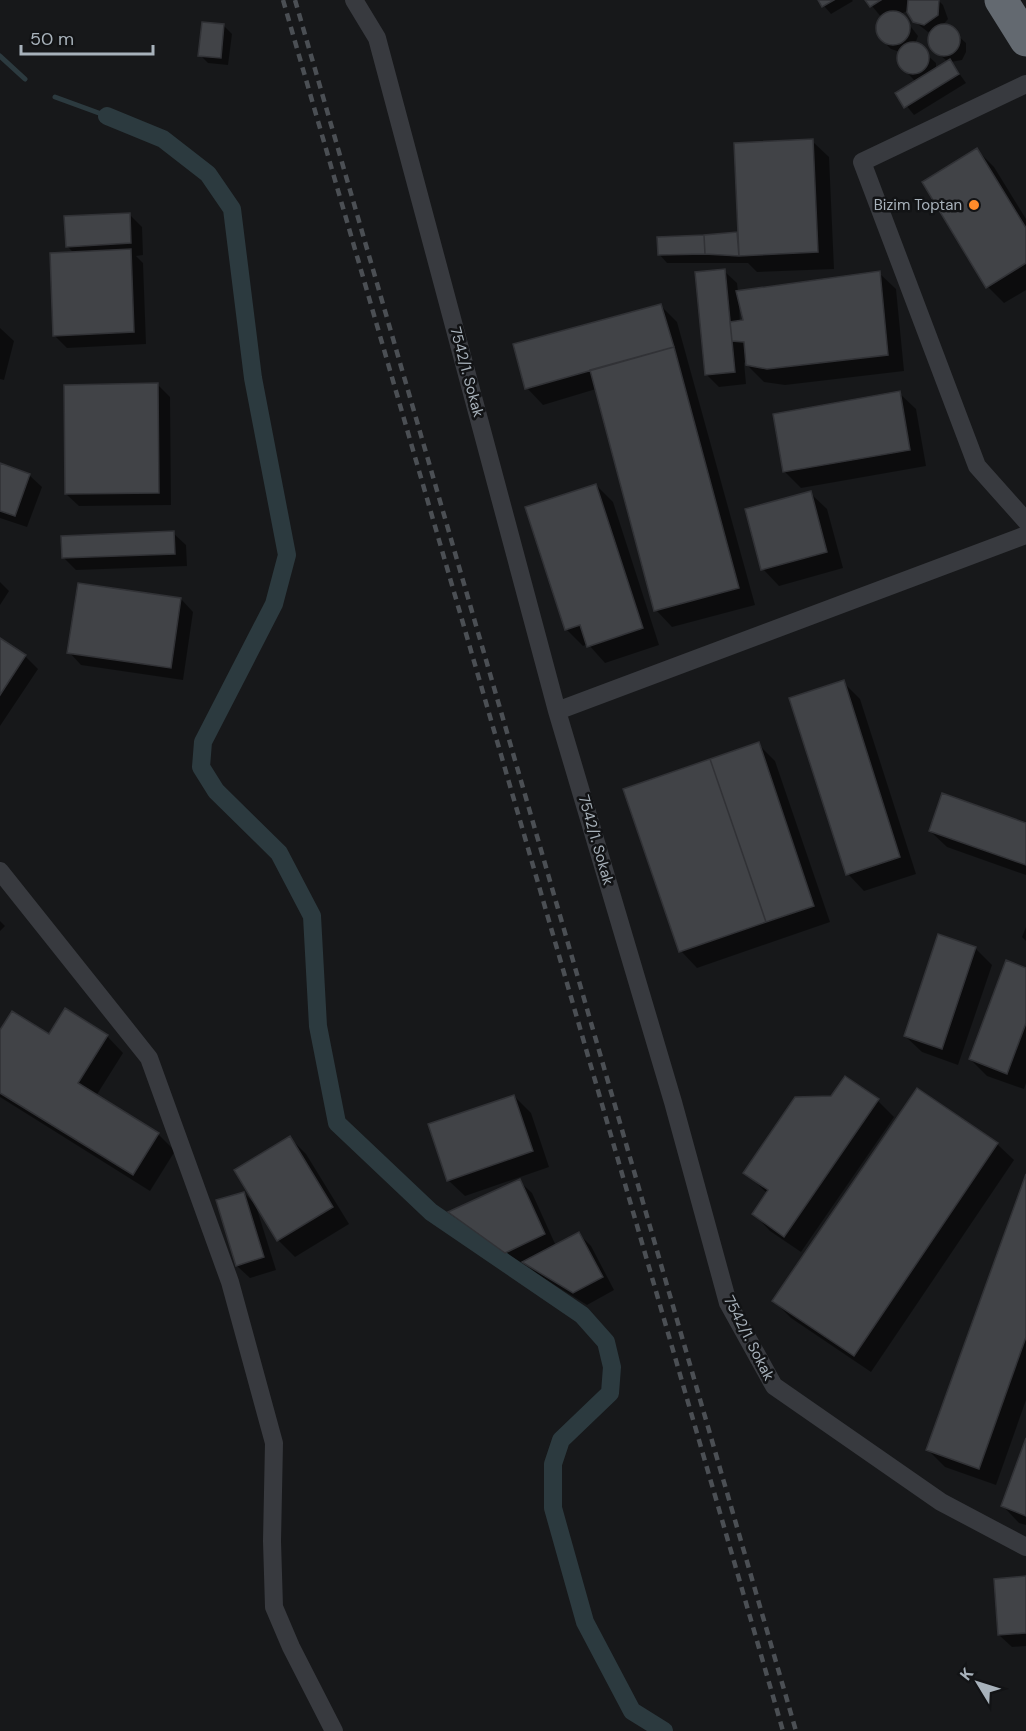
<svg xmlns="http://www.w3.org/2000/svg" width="1026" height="1731" font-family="'DM Sans',sans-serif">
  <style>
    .shadow { fill: #0007; fill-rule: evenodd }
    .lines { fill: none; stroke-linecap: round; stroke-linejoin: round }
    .stream { stroke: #2c3a3f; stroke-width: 5 }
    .canal { stroke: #2c3a3f; stroke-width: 18 }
    .building { fill: #414347; stroke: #313236; stroke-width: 1.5 }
    .street { stroke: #383a3f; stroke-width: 18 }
    .highway { stroke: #636970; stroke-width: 33 }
    .rail { stroke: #4b4f54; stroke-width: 4.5; stroke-dasharray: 8 6; stroke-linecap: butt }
    .poi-dot { fill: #ff8b2a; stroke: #121315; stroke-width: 2 }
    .labels { text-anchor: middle; stroke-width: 5; stroke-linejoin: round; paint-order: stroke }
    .poi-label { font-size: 15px; fill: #a8b2bb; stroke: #121315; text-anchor: end }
    .street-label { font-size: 15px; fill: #a8b2bb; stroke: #121315 }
  </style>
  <rect width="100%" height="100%" fill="#17181a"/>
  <path class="shadow" d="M 819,0 L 852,0 L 853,1 L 831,14 Z
    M 867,0 L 938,0 L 943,5 L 948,19 L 942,26 L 946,25 L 966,43 L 966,52 L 962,60 L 951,62 L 966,83 L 914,115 L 897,94 L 918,81 L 914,80 L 899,64 L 900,52 L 891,49 L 882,40 L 877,31 L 878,21 L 882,18 ZM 909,10 L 910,16 L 919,25 L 928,32 L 933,31 L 932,48 L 948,62 L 936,70 L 936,63 L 915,44 L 918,36 L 901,14 Z
    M 224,26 L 232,34 L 228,65 L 208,63 L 200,55 Z
    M 812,141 L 829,157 L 834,269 L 757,272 L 748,263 L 667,263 L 659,254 L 736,234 L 740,237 Z
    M 977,150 L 994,167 L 1026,219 L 1026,290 L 1004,303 L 988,287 Z
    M 129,214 L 142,227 L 143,255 L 136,256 L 143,263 L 146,344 L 67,348 L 54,335 L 74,253 L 68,247 Z
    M 724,271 L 737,283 L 738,292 L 879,273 L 896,289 L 904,371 L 785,385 L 764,382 L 744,362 L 746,384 L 719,387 L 706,374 ZM 741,305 L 745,322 L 740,322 L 739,306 Z
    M 661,306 L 677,322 L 755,605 L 672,627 L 656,610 L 596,389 L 543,405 L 527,388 Z
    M 0,328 L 14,341 L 4,380 L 0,379 Z
    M 158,385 L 170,397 L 171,505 L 79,506 L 66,494 Z
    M 899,393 L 916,409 L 926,466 L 801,488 L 784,471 Z
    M 0,465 L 29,475 L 42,487 L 27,527 L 0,518 Z
    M 596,485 L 613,502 L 659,645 L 605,663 L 588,644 L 583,646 L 566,629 Z
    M 810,493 L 827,509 L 843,568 L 779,586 L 763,569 Z
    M 173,533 L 186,545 L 187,566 L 76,570 L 63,557 Z
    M 0,582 L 9,591 L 0,605 Z
    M 181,599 L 193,612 L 183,680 L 81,665 L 69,652 Z
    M 0,639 L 25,656 L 38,669 L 0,726 Z
    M 843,682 L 860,699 L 916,874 L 864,891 L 848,874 Z
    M 758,744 L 775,761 L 830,922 L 697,968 L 681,951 Z
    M 1026,824 L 1026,875 L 947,847 L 930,831 Z
    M 0,921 L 5,926 L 0,931 Z
    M 1026,927 L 1026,941 L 1022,937 Z
    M 975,948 L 992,965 L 958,1065 L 922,1052 L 905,1036 Z
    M 1026,969 L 1026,1083 L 1024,1089 L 987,1076 L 970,1059 Z
    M 0,1033 L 107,1036 L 123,1053 L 96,1096 L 158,1134 L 175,1151 L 150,1191 L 0,1097 Z
    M 514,1096 L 531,1113 L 549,1167 L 465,1196 L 448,1180 Z
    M 878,1101 L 894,1117 L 801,1252 L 770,1231 L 754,1214 L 768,1194 L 745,1172 Z
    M 290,1138 L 306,1154 L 349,1224 L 295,1257 L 278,1240 L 256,1206 L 276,1270 L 250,1278 L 237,1266 L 244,1193 L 256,1205 Z
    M 997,1144 L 1014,1160 L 871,1372 L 791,1318 L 774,1301 Z
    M 1026,1177 L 1026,1400 L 996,1485 L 945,1467 L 928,1450 Z
    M 519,1181 L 532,1193 L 556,1246 L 579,1234 L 591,1246 L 614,1290 L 587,1305 L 537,1274 L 524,1262 L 519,1264 L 462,1225 L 450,1213 Z
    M 1026,1443 L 1026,1525 L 1019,1523 L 1003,1506 Z
    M 1026,1578 L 1026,1646 L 1012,1647 L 999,1635 Z"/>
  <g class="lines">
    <path class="stream" d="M 0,56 L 25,79
      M 55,97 L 107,116"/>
    <path class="canal" d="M 107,116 L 163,139 L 208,174 L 232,209 L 253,378 L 287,555 L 274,604 L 203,742 L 201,767 L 216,791 L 279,853 L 312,916 L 318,1026 L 337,1123 L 431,1212 L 582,1315 L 606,1342 L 612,1367 L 610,1393 L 561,1440 L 553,1464 L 553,1508 L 585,1622 L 632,1711 L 664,1731"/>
  </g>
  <path class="building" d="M 818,0 L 834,0 L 822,7 Z
    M 865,0 L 881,0 L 870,7 Z
    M 908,0 L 939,0 L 938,15 L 924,25 L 913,22 L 907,12 Z
    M876 28a17 17 0 1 1 34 0a17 17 0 1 1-34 0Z
    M 202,22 L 224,24 L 221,58 L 198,56 Z
    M928 40a16 16 0 1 1 32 0a16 16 0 1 1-32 0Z
    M897 58a16 16 0 1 1 32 0a16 16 0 1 1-32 0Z
    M 950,59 L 959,74 L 904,108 L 895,93 Z
    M 813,139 L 818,252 L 739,256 L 734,143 Z
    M 977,148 L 1026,228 L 1026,263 L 986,288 L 922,182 Z
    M 130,213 L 131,243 L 66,247 L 64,216 Z
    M 737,232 L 739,256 L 705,254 L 704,235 Z
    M 704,235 L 705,254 L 658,255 L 657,237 Z
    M 131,249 L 134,332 L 53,336 L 50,253 Z
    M 725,269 L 735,372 L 705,375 L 695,272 Z
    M 880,271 L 888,355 L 767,369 L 746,365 L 744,342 L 732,341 L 730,322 L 743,320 L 736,291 Z
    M 661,304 L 674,347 L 525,389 L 513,344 Z
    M 674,347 L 739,588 L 654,611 L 590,370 Z
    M 158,383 L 159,493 L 65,494 L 64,385 Z
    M 900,391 L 910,450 L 783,472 L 773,414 Z
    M 0,463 L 30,474 L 15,516 L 0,511 Z
    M 596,484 L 643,628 L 587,647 L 580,625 L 565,630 L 525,507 Z
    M 811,491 L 827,552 L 761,570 L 745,509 Z
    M 174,531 L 175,554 L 62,558 L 61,536 Z
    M 78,583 L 181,598 L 171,668 L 67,653 Z
    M 0,638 L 26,655 L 0,695 Z
    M 844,680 L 900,857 L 846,875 L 789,698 Z
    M 759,742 L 814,906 L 766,922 L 710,759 Z
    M 710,759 L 766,922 L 679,952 L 623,789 Z
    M 942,793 L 1026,823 L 1026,865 L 929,831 Z
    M 938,934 L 976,947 L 942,1049 L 904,1036 Z
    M 1006,960 L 1026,968 L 1026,1023 L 1007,1074 L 969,1059 Z
    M 65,1008 L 108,1035 L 78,1083 L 159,1133 L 133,1175 L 0,1093 L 0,1030 L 12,1011 L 49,1034 Z
    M 845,1076 L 879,1099 L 784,1237 L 752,1214 L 768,1190 L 743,1173 L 795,1097 L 831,1096 Z
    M 917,1088 L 998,1143 L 854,1356 L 772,1301 Z
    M 514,1095 L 533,1151 L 447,1181 L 428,1124 Z
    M 290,1136 L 333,1207 L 277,1241 L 234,1170 Z
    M 1026,1174 L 1026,1337 L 979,1469 L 926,1450 Z
    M 520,1179 L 545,1234 L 505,1253 L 448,1212 Z
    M 244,1192 L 264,1257 L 236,1266 L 216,1200 Z
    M 579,1232 L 603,1277 L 573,1293 L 522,1262 Z
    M 1026,1438 L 1026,1516 L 1001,1506 Z
    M 1026,1576 L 1026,1633 L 998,1635 L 994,1579 Z"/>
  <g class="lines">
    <path class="street" d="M 354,0 L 377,38 L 557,711 L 673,1102 L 728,1303 L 774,1386 L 941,1502 L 1026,1547
      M 1026,84 L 862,162 L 977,466 L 1026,521
      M 557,711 L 1026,535
      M 0,871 L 149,1058 L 230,1282 L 274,1443 L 272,1541 L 274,1607 L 291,1647 L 334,1731"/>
    <path class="highway" d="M 1001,0 L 1026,40"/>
    <path class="rail" d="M 283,0 L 783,1731
      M 295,0 L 796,1731"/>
  </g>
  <circle class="poi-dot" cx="974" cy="205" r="6"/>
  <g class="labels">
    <g class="poi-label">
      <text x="962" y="210">Bizim Toptan</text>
    </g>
    <g class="street-label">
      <text transform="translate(467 372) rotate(75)" y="5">7542/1. Sokak</text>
      <text transform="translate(596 840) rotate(74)" y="5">7542/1. Sokak</text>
      <text transform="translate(749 1338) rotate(63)" y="5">7542/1. Sokak</text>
    </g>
  </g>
  <g transform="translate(978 1683) rotate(308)" stroke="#121315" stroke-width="4.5" paint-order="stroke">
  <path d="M0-4.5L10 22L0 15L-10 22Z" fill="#a8b2bb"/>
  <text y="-9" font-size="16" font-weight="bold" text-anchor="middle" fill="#a8b2bb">K</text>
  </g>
  <path d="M21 45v9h132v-9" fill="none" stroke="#a8b2bb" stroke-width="3"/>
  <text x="30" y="45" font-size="18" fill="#a8b2bb" stroke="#121315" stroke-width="4.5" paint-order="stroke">50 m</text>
</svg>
